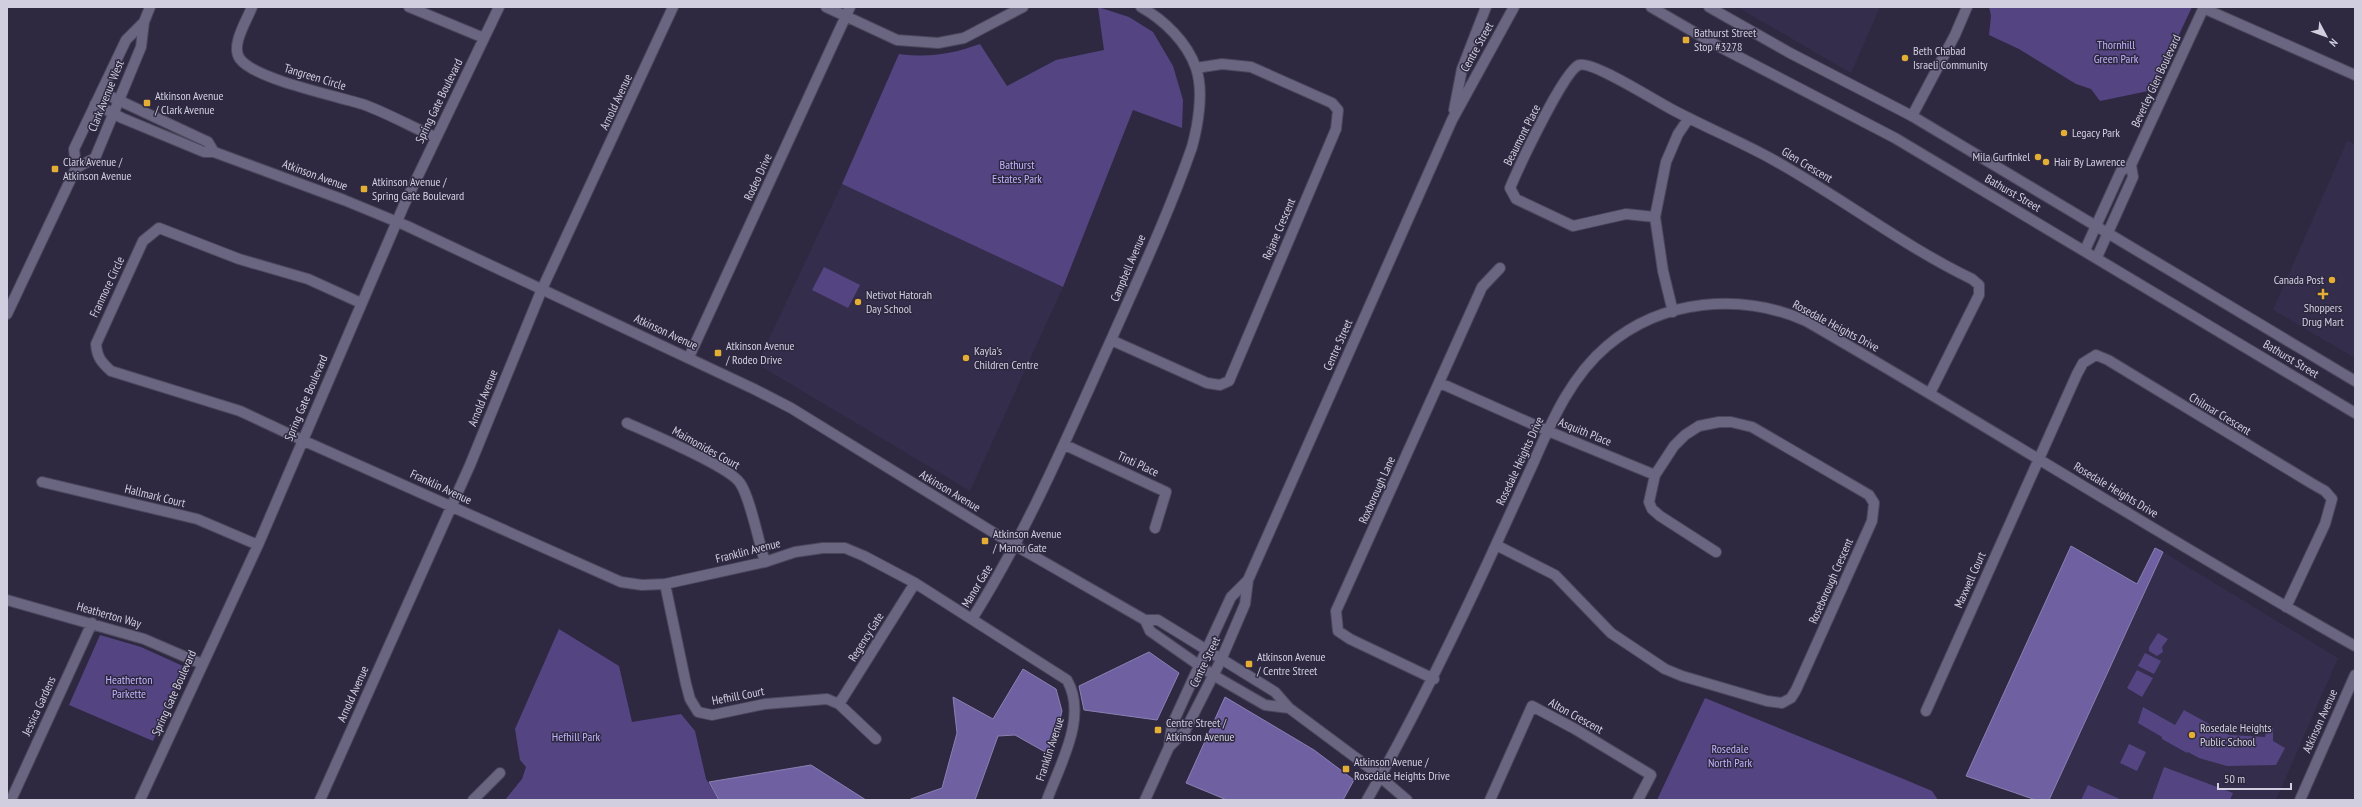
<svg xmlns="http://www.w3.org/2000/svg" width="2362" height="807" font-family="'PT Sans Narrow',sans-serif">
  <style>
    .built { fill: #342d4c }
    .green { fill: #544582 }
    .water { fill: #6f60a1; stroke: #8c81b4 }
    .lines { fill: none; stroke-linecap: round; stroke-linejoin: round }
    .minor-casing { stroke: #4a465b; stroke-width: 12 }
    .tertiary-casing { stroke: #4a465b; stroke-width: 12 }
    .secondary-casing { stroke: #4a465b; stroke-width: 12 }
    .minor { stroke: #6a6581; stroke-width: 10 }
    .tertiary { stroke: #6a6581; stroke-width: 10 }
    .secondary { stroke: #6a6581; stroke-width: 10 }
    .poi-dot { fill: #e4ae35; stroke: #2e2941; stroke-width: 1.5 }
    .labels { text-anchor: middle; stroke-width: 3; stroke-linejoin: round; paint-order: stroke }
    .poi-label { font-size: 12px; fill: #d1cfdf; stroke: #2e2941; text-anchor: start }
    .park-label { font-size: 12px; fill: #c1b2fc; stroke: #2e2941 }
    .street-label { font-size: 12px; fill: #d1cfdf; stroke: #2e2941 }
  </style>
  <rect width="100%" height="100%" fill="#2e2941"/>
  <path class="built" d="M 1737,7 L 1880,7 L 1851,73 Z
    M 2347,141 L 2355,144 L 2355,358 L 2273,310 Z
    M 842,184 L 1063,287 L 970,491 L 757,364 Z
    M 2163,552 L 2338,658 L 2276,800 L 2049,800 Z"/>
  <path class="green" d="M 1098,7 L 1129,17 L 1153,32 L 1173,66 L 1183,100 L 1182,128 L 1133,110 L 1063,287 L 842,184 L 899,54 C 929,58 952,54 980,44 L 1007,86 L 1056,60 L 1104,50 Z
    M 1989,7 L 2192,7 L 2153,90 L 2100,101 L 2091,89 L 2076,84 L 2019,49 L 1989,35 L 1991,16 Z
    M 824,267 L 860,285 L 848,308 L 812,290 Z
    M 559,629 L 619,666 L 632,722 L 681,714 L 695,731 L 706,779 L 719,800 L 505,800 L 522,779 L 526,767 L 520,760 L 515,729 Z
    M 2158,633 L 2168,639 L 2162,647 L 2163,652 L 2157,656 L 2149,651 L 2149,647 Z
    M 100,635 L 141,647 L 185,667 L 153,741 L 69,705 Z
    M 2145,653 L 2161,661 L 2154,674 L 2138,666 Z
    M 2137,670 L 2153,678 L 2142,697 L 2127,688 Z
    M 1705,698 L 1906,780 L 1932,791 L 1938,800 L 1657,800 Z
    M 2143,707 L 2175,725 L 2184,710 L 2229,735 L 2265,737 L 2267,728 L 2273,728 L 2273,741 L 2285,748 L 2276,765 L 2227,766 L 2199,758 L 2188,752 L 2187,753 L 2162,739 L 2162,737 L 2138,723 Z
    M 2129,744 L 2146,752 L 2137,771 L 2120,763 Z
    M 2164,767 L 2233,793 L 2230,800 L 2152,800 Z
    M 2088,785 L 2122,800 L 2081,800 Z"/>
  <path class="water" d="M 2071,546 L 2137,584 L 2155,548 L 2163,552 L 2049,800 L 2036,800 L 1966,776 Z
    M 1149,652 L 1179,673 L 1157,720 L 1084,710 L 1079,686 Z
    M 1023,669 L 1056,689 L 1062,711 L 1058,727 L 1047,753 L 1015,735 L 998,736 L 975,800 L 908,800 L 942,788 L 957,733 L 953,697 L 993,719 Z
    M 1225,697 L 1314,750 L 1354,780 L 1343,800 L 1227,800 L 1186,783 Z
    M 811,765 L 866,800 L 719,800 L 709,782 Z"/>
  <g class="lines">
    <g class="minor-casing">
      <path id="minor" d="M 252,7 C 247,20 230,46 240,59 C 256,80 338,96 365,105 C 389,114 412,127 435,137
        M 409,7 L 484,38
        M 826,7 L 897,40 L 938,43 L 964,38 L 1023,7
        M 2203,8 L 2355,75
        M 1912,116 L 1955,35 L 1967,7
        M 1655,217 L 1626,214 L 1573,226 L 1516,199 L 1510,188 C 1518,169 1564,70 1579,65 C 1592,60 1657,102 1673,110 C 1705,127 1739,141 1770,158 C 1838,195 1903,246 1972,279 L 1979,285 L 1979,295 L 1930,393
        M 361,303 L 308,279 L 239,259 L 159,228 L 143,241 L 96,344 C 97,357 101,362 111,371 L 240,411 L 302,440 L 621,582 L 642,585 L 665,584 L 765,562 L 795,552 L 823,548 L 845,548 L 864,556 L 915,583 L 1067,680 C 1088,717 1060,764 1047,800
        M 1673,312 L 1663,271 L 1655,217 L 1666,162 L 1678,134 L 1689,118
        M 1111,340 L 1207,383 L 1220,385 L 1229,381 L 1336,129 L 1338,110 L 1332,103 L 1251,67 L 1222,64 L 1196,68
        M 689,357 L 850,7
        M 1440,383 L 1548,431 L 1655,475
        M 627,423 C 649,433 729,466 740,483 C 750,497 759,543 765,562
        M 1065,445 L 1166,492 L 1155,528
        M 42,482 L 197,519 L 258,545
        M 1496,545 L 1555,575 L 1611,633 L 1665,669 L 1682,676 L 1767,701 L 1782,703 L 1791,698 L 1796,690 L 1872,521 L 1874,503 L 1869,495 L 1752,427 L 1731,422 L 1719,422 L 1699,426 L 1685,435 L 1674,446 L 1655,475 L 1649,502 L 1652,509 L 1660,516 L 1716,552
        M 665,584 L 686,684 L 690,699 L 698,712 L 712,715 L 765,704 L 827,699 L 839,704 L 876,739
        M 7,600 L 144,639 L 202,664
        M 972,619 C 1028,530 1068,435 1111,340 C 1139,277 1169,213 1192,147 C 1198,125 1204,91 1196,68 C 1187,42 1164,20 1141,7
        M 1434,679 L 1350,639 L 1338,631 L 1336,611 L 1482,287 L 1500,268
        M 839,704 L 915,583
        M 1926,711 L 2077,374 L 2083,363 L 2096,355 L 2108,360 L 2311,483 L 2325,491 L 2332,499 L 2325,524 L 2286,607
        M 11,800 L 92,623
        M 140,800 L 258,545 L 404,205 L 499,7
        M 320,800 L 470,465 L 542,289 L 673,7
        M 473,800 L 500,773
        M 1367,800 C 1412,722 1450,644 1488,562 C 1503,530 1517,498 1532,466 C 1551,423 1570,377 1607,346 C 1662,299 1741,292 1806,321 C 1990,427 2170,542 2355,646
        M 1490,800 L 1532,706 L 1575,729 L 1651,775 L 1638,800"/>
    </g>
    <g class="tertiary-casing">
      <path id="tertiary" d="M 101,92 L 208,142 L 214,152
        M 95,104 L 122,118 L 204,152 L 214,152 L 344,200 L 407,226 L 754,389 L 791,408 L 1004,539 L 1145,620 L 1158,620 L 1275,692 L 1289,708 L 1371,769 L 1407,800
        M 76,168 L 95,158 L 141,47 L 144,22 L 150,7
        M 2085,250 L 2121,171 L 2131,165
        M 2097,257 L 2133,177 L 2131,165 L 2204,7
        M 7,314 L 76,168 L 74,149 L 126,40 L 144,22
        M 1145,620 L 1150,631 L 1213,675 L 1265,705 L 1289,708
        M 2300,800 L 2355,675"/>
    </g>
    <g class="secondary-casing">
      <path id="secondary" d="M 1651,7 L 1718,46 L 1895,138 L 2355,413
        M 1709,7 L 1790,53 L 1912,116 L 2355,381
        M 1454,110 L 1462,69 L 1486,7
        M 1169,747 L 1185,731 L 1221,660 L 1245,604 L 1248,580 L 1452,120 L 1514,7
        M 1145,800 L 1169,747 L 1172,725 L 1193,679 L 1231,597 L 1248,580"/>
    </g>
    <use href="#minor" class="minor"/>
    <use href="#tertiary" class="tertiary"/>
    <use href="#secondary" class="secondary"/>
  </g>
  <g class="poi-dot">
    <rect x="1682" y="36" width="8" height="8" rx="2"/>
    <circle cx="1905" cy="58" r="4"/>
    <rect x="143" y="99" width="8" height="8" rx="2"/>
    <circle cx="2064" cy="133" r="4"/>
    <circle cx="2038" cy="157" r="4"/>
    <circle cx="2046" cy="162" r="4"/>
    <rect x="51" y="165" width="8" height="8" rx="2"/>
    <rect x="360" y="185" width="8" height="8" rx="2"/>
    <circle cx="2332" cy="280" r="4"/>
    <path d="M2321 288h4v4h4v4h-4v4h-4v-4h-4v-4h4z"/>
    <circle cx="858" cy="302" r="4"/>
    <rect x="714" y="349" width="8" height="8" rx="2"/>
    <circle cx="966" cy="358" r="4"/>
    <rect x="981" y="537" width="8" height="8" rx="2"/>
    <rect x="1245" y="660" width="8" height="8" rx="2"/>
    <rect x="1154" y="726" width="8" height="8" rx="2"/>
    <circle cx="2192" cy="735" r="4"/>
    <rect x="1342" y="765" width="8" height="8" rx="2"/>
  </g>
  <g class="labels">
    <g class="poi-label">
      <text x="1694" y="37">Bathurst Street<tspan x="1694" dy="14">Stop #3278</tspan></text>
      <text x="1913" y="55">Beth Chabad<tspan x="1913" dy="14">Israeli Community</tspan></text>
      <text x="155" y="100">Atkinson Avenue<tspan x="155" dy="14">/ Clark Avenue</tspan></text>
      <text x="2072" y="137">Legacy Park</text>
      <text x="2030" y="161" text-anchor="end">Mila Gurfinkel</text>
      <text x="63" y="166">Clark Avenue /<tspan x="63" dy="14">Atkinson Avenue</tspan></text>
      <text x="2054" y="166">Hair By Lawrence</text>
      <text x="372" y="186">Atkinson Avenue /<tspan x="372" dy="14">Spring Gate Boulevard</tspan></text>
      <text x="2324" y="284" text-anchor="end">Canada Post</text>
      <text x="866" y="299">Netivot Hatorah<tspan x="866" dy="14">Day School</tspan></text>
      <text x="2323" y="312" text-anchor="middle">Shoppers<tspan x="2323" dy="14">Drug Mart</tspan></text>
      <text x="726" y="350">Atkinson Avenue<tspan x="726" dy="14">/ Rodeo Drive</tspan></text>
      <text x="974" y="355">Kayla's<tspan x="974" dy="14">Children Centre</tspan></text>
      <text x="993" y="538">Atkinson Avenue<tspan x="993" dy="14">/ Manor Gate</tspan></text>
      <text x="1257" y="661">Atkinson Avenue<tspan x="1257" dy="14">/ Centre Street</tspan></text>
      <text x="1166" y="727">Centre Street /<tspan x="1166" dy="14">Atkinson Avenue</tspan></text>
      <text x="2200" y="732">Rosedale Heights<tspan x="2200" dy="14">Public School</tspan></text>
      <text x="1354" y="766">Atkinson Avenue /<tspan x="1354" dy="14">Rosedale Heights Drive</tspan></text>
    </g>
    <g class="park-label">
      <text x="2116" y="49">Thornhill<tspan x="2116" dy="14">Green Park</tspan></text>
      <text x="1017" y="169">Bathurst<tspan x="1017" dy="14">Estates Park</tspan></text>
      <text x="129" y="684">Heatherton<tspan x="129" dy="14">Parkette</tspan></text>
      <text x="576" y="741">Hefhill Park</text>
      <text x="1730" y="753">Rosedale<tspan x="1730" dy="14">North Park</tspan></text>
    </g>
    <g class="street-label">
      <text transform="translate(1477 47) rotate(-61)" y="4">Centre Street</text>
      <text transform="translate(315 77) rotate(17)" y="4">Tangreen Circle</text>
      <text transform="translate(2156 81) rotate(-65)" y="4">Beverley Glen Boulevard</text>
      <text transform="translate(106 96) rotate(-68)" y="4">Clark Avenue West</text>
      <text transform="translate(439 101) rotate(-64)" y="4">Spring Gate Boulevard</text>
      <text transform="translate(616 102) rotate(-65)" y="4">Arnold Avenue</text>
      <text transform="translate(1522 135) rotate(-63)" y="4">Beaumont Place</text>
      <text transform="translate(1807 165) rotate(31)" y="4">Glen Crescent</text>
      <text transform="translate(315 175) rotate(20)" y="4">Atkinson Avenue</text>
      <text transform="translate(758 177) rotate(-65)" y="4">Rodeo Drive</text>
      <text transform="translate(2013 193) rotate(30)" y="4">Bathurst Street</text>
      <text transform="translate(1279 229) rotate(-67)" y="4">Rejane Crescent</text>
      <text transform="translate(1128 268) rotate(-67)" y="4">Campbell Avenue</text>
      <text transform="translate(107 287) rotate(-65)" y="4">Franmore Circle</text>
      <text transform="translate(1836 326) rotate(28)" y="4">Rosedale Heights Drive</text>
      <text transform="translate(666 332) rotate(25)" y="4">Atkinson Avenue</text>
      <text transform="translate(1338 345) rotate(-66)" y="4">Centre Street</text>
      <text transform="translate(2291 359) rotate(31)" y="4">Bathurst Street</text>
      <text transform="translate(306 398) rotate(-67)" y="4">Spring Gate Boulevard</text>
      <text transform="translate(483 398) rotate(-68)" y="4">Arnold Avenue</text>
      <text transform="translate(2220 414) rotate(31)" y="4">Chilmar Crescent</text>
      <text transform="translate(1585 432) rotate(22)" y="4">Asquith Place</text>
      <text transform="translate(706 448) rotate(29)" y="4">Maimonides Court</text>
      <text transform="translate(1520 461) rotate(-65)" y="4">Rosedale Heights Drive</text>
      <text transform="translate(1138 464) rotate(25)" y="4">Tinti Place</text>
      <text transform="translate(441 487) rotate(25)" y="4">Franklin Avenue</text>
      <text transform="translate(1377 490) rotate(-66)" y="4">Roxborough Lane</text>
      <text transform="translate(2116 490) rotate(31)" y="4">Rosedale Heights Drive</text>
      <text transform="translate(950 491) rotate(31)" y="4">Atkinson Avenue</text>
      <text transform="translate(155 496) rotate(14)" y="4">Hallmark Court</text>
      <text transform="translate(748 551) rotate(-14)" y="4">Franklin Avenue</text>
      <text transform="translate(1970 580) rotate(-66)" y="4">Maxwell Court</text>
      <text transform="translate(1831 581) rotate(-66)" y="4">Roseborough Crescent</text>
      <text transform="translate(977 586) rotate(-59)" y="4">Manor Gate</text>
      <text transform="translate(109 615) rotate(16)" y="4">Heatherton Way</text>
      <text transform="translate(866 637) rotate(-58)" y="4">Regency Gate</text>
      <text transform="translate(1205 662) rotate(-64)" y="4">Centre Street</text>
      <text transform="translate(174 693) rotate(-66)" y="4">Spring Gate Boulevard</text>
      <text transform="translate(353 694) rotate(-66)" y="4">Arnold Avenue</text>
      <text transform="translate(738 696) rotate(-11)" y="4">Hefhill Court</text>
      <text transform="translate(39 706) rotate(-65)" y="4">Jessica Gardens</text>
      <text transform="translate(1576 716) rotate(29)" y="4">Alton Crescent</text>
      <text transform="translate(2320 721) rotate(-66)" y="4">Atkinson Avenue</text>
      <text transform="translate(1050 749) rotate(-72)" y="4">Franklin Avenue</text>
    </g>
  </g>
  <rect width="2362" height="807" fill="none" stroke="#d1cfdf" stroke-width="16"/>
  <g transform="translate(2326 36) rotate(131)" stroke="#2e2941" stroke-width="3" paint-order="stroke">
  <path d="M0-3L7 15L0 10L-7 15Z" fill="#d1cfdf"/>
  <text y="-6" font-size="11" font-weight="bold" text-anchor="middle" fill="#d1cfdf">N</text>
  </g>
  <path d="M2218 783v6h73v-6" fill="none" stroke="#d1cfdf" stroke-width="2"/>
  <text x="2224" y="783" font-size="12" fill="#d1cfdf" stroke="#2e2941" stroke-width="3" paint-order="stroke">50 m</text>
</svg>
